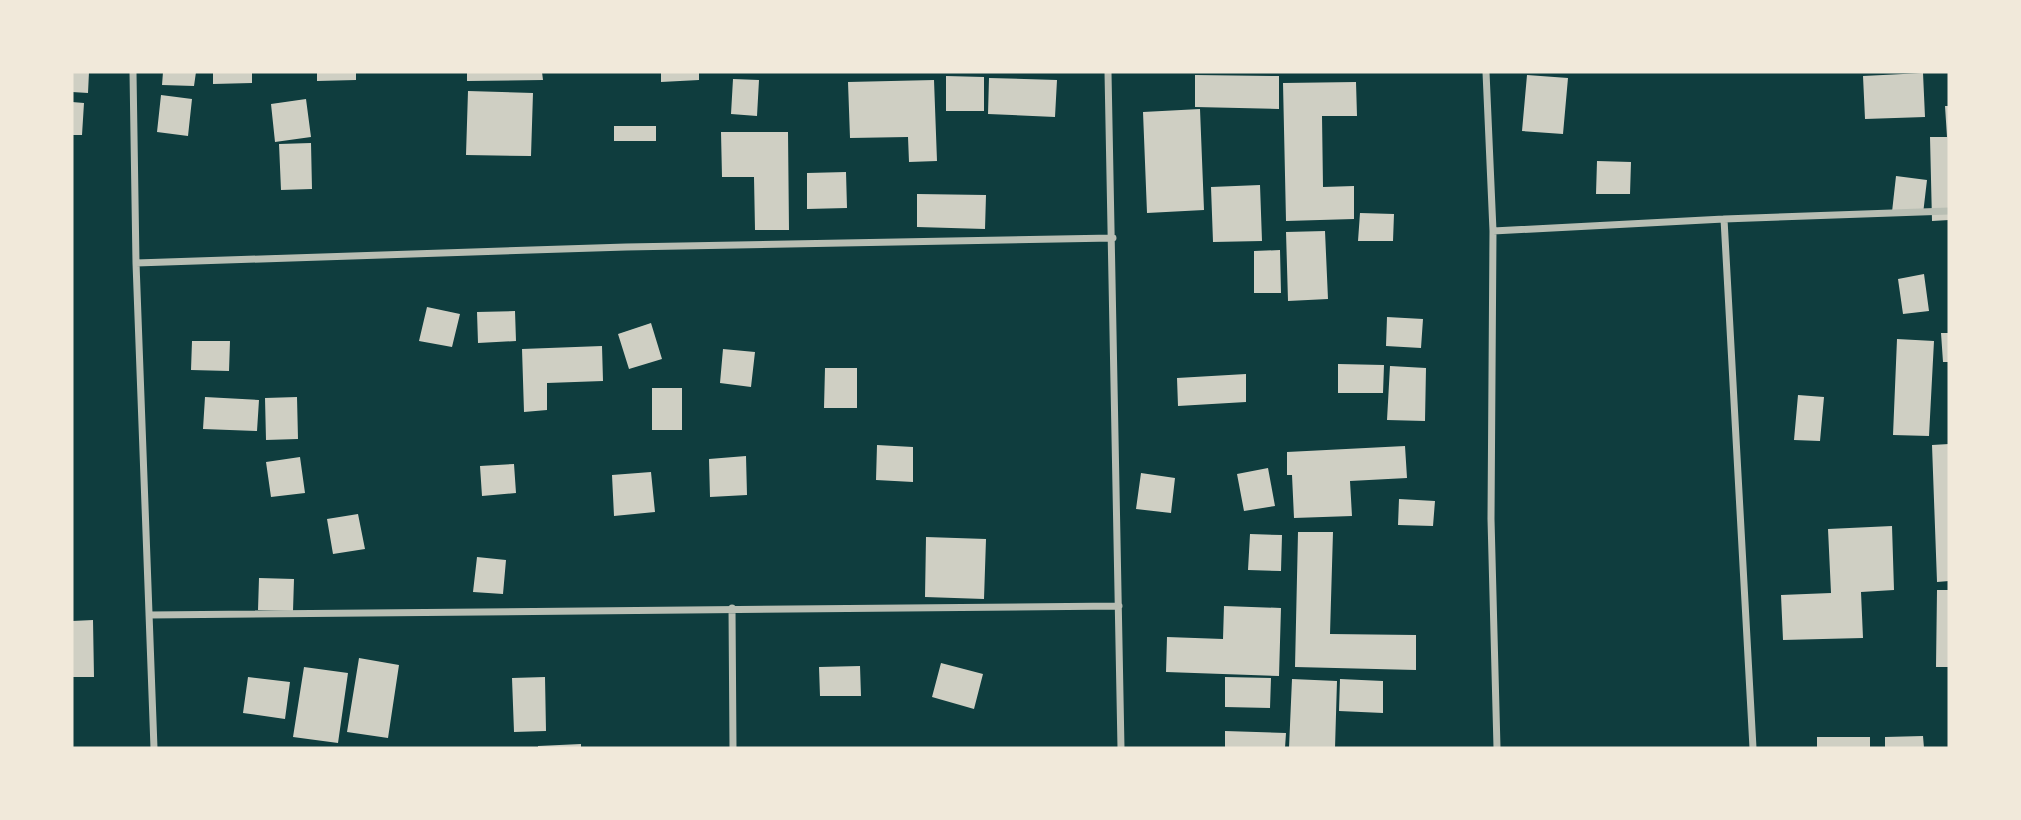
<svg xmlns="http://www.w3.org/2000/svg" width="2021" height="820" font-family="Signika,sans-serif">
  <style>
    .building { fill: #cfcfc3 }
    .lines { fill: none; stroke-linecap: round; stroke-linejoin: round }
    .minor { stroke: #b8beb3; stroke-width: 7 }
  </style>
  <rect width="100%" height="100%" fill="#0f3d3e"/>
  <path class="building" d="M 72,72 L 89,72 L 88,93 L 72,92 Z
    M 163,72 L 196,72 L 194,86 L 162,85 Z
    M 213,72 L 252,72 L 252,83 L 213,84 Z
    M 317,72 L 356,72 L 356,80 L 317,81 Z
    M 467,72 L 542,72 L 543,80 L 467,81 Z
    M 661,72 L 699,72 L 699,80 L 661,82 Z
    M 1923,73 L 1925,117 L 1865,119 L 1863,76 Z
    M 1195,75 L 1279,76 L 1279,109 L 1195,107 Z
    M 1527,75 L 1568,78 L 1563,134 L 1522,131 Z
    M 946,76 L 984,77 L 984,111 L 946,111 Z
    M 989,78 L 1057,80 L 1055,117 L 988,114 Z
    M 733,79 L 759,80 L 757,116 L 731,114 Z
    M 934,80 L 937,161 L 909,162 L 908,137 L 850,138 L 848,82 Z
    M 1356,82 L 1357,116 L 1322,116 L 1323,187 L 1354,186 L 1354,219 L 1286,221 L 1283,83 Z
    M 468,91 L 533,93 L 531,156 L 466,155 Z
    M 161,95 L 192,99 L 188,136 L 157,132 Z
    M 306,99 L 311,137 L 275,142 L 271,104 Z
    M 72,102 L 84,103 L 82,135 L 72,135 Z
    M 1945,106 L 1949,106 L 1949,220 L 1932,221 L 1930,137 L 1947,137 Z
    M 1200,109 L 1204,210 L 1147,213 L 1143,112 Z
    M 614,126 L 656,126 L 656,141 L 614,141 Z
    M 721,132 L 788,132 L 789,230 L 755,230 L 754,177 L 722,177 Z
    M 311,143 L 312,189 L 281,190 L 279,144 Z
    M 1597,161 L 1631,162 L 1630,194 L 1596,194 Z
    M 846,172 L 847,208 L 807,209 L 807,173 Z
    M 1896,176 L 1927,180 L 1923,214 L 1892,212 Z
    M 1260,185 L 1262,241 L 1213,242 L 1211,187 Z
    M 917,194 L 986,195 L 985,229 L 917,227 Z
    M 1360,213 L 1394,214 L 1393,241 L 1358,241 Z
    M 1325,231 L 1328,299 L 1288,301 L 1286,232 Z
    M 1280,250 L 1281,293 L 1254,293 L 1254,251 Z
    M 1924,274 L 1929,311 L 1903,314 L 1898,279 Z
    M 427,307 L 460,314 L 452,347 L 419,341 Z
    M 515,311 L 516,341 L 478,343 L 477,312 Z
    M 1387,317 L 1423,319 L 1421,348 L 1386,346 Z
    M 651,323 L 662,359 L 629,369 L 618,334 Z
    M 1941,333 L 1949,333 L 1949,362 L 1943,362 Z
    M 1897,339 L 1934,341 L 1929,436 L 1893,435 Z
    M 192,341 L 230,341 L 229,371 L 191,370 Z
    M 602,346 L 603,381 L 547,383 L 547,410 L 524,412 L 522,349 Z
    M 723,349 L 755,352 L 751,387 L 720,383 Z
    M 1338,364 L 1384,365 L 1383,393 L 1338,393 Z
    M 1390,366 L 1426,368 L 1425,421 L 1387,420 Z
    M 825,368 L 857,368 L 857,408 L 824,408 Z
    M 1246,374 L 1246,402 L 1178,406 L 1177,378 Z
    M 652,388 L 682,388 L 682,430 L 652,430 Z
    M 1798,395 L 1824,397 L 1820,441 L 1794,440 Z
    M 205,397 L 259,400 L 257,431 L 203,429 Z
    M 297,397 L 298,439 L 266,440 L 265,398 Z
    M 1949,444 L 1949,581 L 1937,582 L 1932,445 Z
    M 877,445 L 913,447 L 913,482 L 876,480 Z
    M 1405,446 L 1407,478 L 1350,481 L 1352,516 L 1294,518 L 1292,475 L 1287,475 L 1287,452 Z
    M 746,456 L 747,495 L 710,497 L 709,459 Z
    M 300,457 L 305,493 L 271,497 L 266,462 Z
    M 514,464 L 516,493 L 482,496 L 480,466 Z
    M 1268,468 L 1275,506 L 1244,511 L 1237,474 Z
    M 651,472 L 655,512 L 614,516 L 612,475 Z
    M 1141,473 L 1175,478 L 1171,513 L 1136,509 Z
    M 1399,499 L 1435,501 L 1433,526 L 1398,525 Z
    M 358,514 L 365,549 L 333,554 L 327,519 Z
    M 1892,526 L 1894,590 L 1861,592 L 1863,638 L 1783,640 L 1781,595 L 1831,593 L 1828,529 Z
    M 1298,532 L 1333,532 L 1330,634 L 1416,635 L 1416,670 L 1295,667 Z
    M 1250,534 L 1282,535 L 1281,571 L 1248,570 Z
    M 926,537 L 986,539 L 984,599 L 925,597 Z
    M 477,557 L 506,560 L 503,594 L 473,592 Z
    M 259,578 L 294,579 L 293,611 L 258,610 Z
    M 1937,590 L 1949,590 L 1949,667 L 1936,667 Z
    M 1224,606 L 1281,608 L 1279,676 L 1166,672 L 1167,637 L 1223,639 Z
    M 93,620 L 94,677 L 72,677 L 72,621 Z
    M 359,658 L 399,665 L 388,738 L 347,732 Z
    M 941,663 L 983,674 L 974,709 L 932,697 Z
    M 860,666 L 861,696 L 820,696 L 819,667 Z
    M 304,667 L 348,673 L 338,743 L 293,737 Z
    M 248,677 L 290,682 L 285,719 L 243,713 Z
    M 545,677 L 546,731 L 514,732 L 512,678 Z
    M 1225,677 L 1271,678 L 1270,708 L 1225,707 Z
    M 1292,679 L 1337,681 L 1335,748 L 1289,748 Z
    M 1340,679 L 1383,681 L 1383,713 L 1339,711 Z
    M 1225,731 L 1286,733 L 1285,748 L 1225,748 Z
    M 1923,736 L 1924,748 L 1885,748 L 1885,737 Z
    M 1817,737 L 1870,737 L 1870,748 L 1817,748 Z
    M 581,744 L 581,748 L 538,748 L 538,746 Z"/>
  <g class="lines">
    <path class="minor" d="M 133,72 L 136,263 L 154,748
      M 1108,72 L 1121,748
      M 1486,72 L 1493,231 L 1491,519 L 1497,748
      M 1724,219 L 1753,748
      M 1493,231 L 1724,219 L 1949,211
      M 136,263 L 626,247 L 1113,238
      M 732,608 L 733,748
      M 149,615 L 1119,606"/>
  </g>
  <rect width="2021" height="820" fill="none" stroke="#f1e9da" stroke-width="147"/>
</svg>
